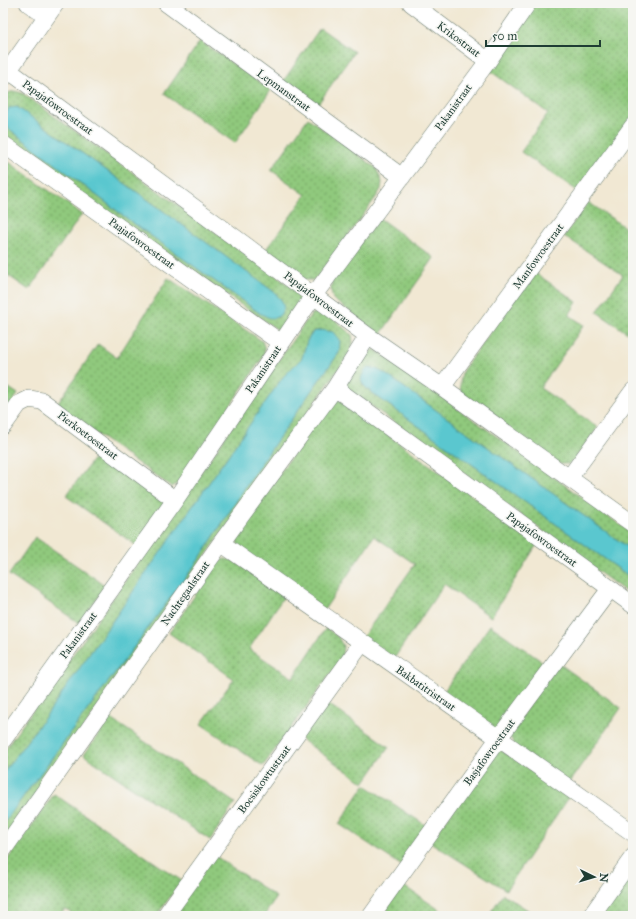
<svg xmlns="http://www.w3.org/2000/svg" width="636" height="919" font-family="'IM FELL Great Primer',serif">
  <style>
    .grass { fill: url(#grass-dots); stroke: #588358; fill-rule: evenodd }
    .water { fill: #5ac7cf; stroke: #3c8282 }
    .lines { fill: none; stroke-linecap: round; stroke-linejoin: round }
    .minor-casing { stroke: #68796c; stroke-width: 18 }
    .minor { stroke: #fff; stroke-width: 17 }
    .labels { text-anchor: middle; stroke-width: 3; stroke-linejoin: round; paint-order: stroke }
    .street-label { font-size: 11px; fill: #1f3d34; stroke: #f6f6f2 }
  </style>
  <defs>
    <pattern id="grass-dots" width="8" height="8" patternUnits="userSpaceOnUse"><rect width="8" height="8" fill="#90c97d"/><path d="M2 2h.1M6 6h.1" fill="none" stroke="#75a467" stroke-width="1.8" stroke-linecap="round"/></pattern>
  </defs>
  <rect width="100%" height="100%" fill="#f6f6f2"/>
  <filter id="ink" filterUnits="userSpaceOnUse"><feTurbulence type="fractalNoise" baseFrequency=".025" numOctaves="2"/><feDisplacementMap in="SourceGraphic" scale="8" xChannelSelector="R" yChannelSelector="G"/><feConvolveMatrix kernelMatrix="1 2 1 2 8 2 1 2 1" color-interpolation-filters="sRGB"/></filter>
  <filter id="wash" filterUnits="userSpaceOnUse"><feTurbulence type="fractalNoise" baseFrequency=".012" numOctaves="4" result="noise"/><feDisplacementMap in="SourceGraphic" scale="16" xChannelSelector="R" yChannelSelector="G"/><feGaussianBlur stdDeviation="0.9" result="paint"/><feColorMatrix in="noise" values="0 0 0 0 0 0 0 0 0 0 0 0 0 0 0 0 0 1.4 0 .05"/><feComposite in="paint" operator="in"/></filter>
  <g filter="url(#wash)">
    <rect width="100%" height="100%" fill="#f1e8d3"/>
    <path class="grass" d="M 536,3 L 633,3 L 633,118 L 579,192 L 521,152 L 548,113 L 489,70 Z
      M 320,28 L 354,52 L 316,107 L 282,83 Z
      M 200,41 L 271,90 L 235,143 L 164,94 Z
      M 14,91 L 22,93 L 293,288 L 300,297 L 301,305 L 283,328 L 278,330 L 3,143 L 3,99 L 6,94 ZM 17,107 L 144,197 L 274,292 L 261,314 L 129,220 L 8,128 Z
      M 308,118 L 376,168 L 382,182 L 381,189 L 377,196 L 319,275 L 313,280 L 305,280 L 264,252 L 306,195 L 271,170 Z
      M 3,158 L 82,214 L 29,290 L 3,272 Z
      M 588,202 L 633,233 L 633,337 L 597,312 L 623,275 L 564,236 Z
      M 379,218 L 434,258 L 380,335 L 333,299 L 331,290 L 332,281 Z
      M 534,272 L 577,302 L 569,315 L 584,325 L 540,388 L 598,427 L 575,459 L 569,464 L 560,464 L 462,395 C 459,386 460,379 463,370 Z
      M 168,278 L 262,341 L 265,349 L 263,357 L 177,484 L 172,487 L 56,406 L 98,344 L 117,358 Z
      M 319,312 L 328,314 L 352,335 L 353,343 L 350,353 L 3,841 L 3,824 L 200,558 L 253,475 L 314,387 L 339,353 L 321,330 L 312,332 L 307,341 L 302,358 L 283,377 L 49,712 L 3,773 L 3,752 L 107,607 L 306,321 L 312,314 Z
      M 375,350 L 383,355 L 633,534 L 633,551 L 384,373 L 371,368 L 362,384 L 372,393 L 633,579 L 633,597 L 347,388 L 347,378 L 362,356 L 368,352 Z
      M 3,384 L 18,394 L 3,416 Z
      M 338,399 L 538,543 L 491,617 L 444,584 L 393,660 L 362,638 L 415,564 L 374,536 L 324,610 L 239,548 L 237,541 L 239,532 L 328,404 Z
      M 100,450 L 165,501 L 137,546 L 66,496 Z
      M 35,537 L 106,586 L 79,623 L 9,575 Z
      M 224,559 L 233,560 L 284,596 L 249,649 L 293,678 L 326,628 L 338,637 L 343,646 L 342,655 L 337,665 L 263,766 L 201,724 L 234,679 L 169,633 L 218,562 Z
      M 490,625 L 547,665 L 497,733 L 442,694 Z
      M 557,662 L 621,708 L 568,784 L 516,747 L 509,735 Z
      M 324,701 L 389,747 L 364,783 L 298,737 Z
      M 110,718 L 235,803 L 210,840 L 84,755 Z
      M 497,750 L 502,751 L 570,796 L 506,890 L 430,842 Z
      M 365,785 L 428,827 L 402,866 L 339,824 Z
      M 54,794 L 182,881 L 156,916 L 76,916 L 65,909 L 60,916 L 3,916 L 3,866 Z
      M 214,855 L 276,897 L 264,916 L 171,916 Z
      M 633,867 L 633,916 L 598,916 Z
      M 402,885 L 449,916 L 382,916 Z
      M 503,894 L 537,916 L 488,916 Z"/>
    <path class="water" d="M 17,107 L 144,197 L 274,292 L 282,301 L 284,309 L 279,316 L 272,319 L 261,314 L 129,220 L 8,128 L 4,117 L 9,108 Z
      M 321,330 L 333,332 L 340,341 L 339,353 L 314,387 L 253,475 L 200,558 L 3,824 L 3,773 L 49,712 L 283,377 L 302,358 L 307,341 L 313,332 Z
      M 367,368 L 376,369 L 384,373 L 633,551 L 633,579 L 372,393 C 361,383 357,381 367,368 Z"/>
  </g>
  <g filter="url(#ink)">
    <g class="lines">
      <g class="minor-casing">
        <path id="minor" d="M 28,3 L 46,16
          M 166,3 L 402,177
          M 411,3 L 488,61
          M 8,70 L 368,336 L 442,387 L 633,524
          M 3,78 L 56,3
          M 3,144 L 281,343
          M 442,387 L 633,126
          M 335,388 L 633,605
          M 3,426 L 19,404 L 29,399 L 42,401 L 175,500
          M 569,478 L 633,391
          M 221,543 L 633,833
          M 3,740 L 175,500 L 314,295 L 488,61 L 528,3
          M 3,850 L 221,543 L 335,388 L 368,336
          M 165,916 L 362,643
          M 371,916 L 498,739 L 610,589
          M 591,916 L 633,857"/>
      </g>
      <use href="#minor" class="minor"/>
    </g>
  </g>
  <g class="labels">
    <g class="street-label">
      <text transform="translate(459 39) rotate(37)" y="4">Krikostraat</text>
      <text transform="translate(284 90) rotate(36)" y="4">Lepmanstraat</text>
      <text transform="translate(58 107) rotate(36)" y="4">Papajafowroestraat</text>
      <text transform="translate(453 107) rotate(-54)" y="4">Pakanistraat</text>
      <text transform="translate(142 243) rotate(36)" y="4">Paajafowroestraat</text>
      <text transform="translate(538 256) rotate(-54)" y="4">Manfowroestraat</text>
      <text transform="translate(319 299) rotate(37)" y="4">Papajafowroestraat</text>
      <text transform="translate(263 369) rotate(-56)" y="4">Pakanistraat</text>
      <text transform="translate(88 435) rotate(37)" y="4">Pierkoetoestraat</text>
      <text transform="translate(542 539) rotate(36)" y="4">Papajafowroestraat</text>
      <text transform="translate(185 593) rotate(-55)" y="4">Nachtegaalstraat</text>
      <text transform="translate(78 635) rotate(-54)" y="4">Pakanistraat</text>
      <text transform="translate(426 688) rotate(35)" y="4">Bakbatitristraat</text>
      <text transform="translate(489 752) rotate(-54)" y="4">Basjafowroestraat</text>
      <text transform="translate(264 779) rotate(-54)" y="4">Boesiskowtustraat</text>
    </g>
  </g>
  <rect width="636" height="919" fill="none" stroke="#f6f6f2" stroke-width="16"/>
  <g transform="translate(594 877) rotate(95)" stroke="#f6f6f2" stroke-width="3" paint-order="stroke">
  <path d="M0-3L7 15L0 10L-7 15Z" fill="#1f3d34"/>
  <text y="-6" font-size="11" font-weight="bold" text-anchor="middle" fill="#1f3d34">N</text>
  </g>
  <path d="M486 40v6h114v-6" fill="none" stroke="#1f3d34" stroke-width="2"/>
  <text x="492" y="40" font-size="12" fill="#1f3d34" stroke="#f6f6f2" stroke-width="3" paint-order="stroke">50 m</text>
</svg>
